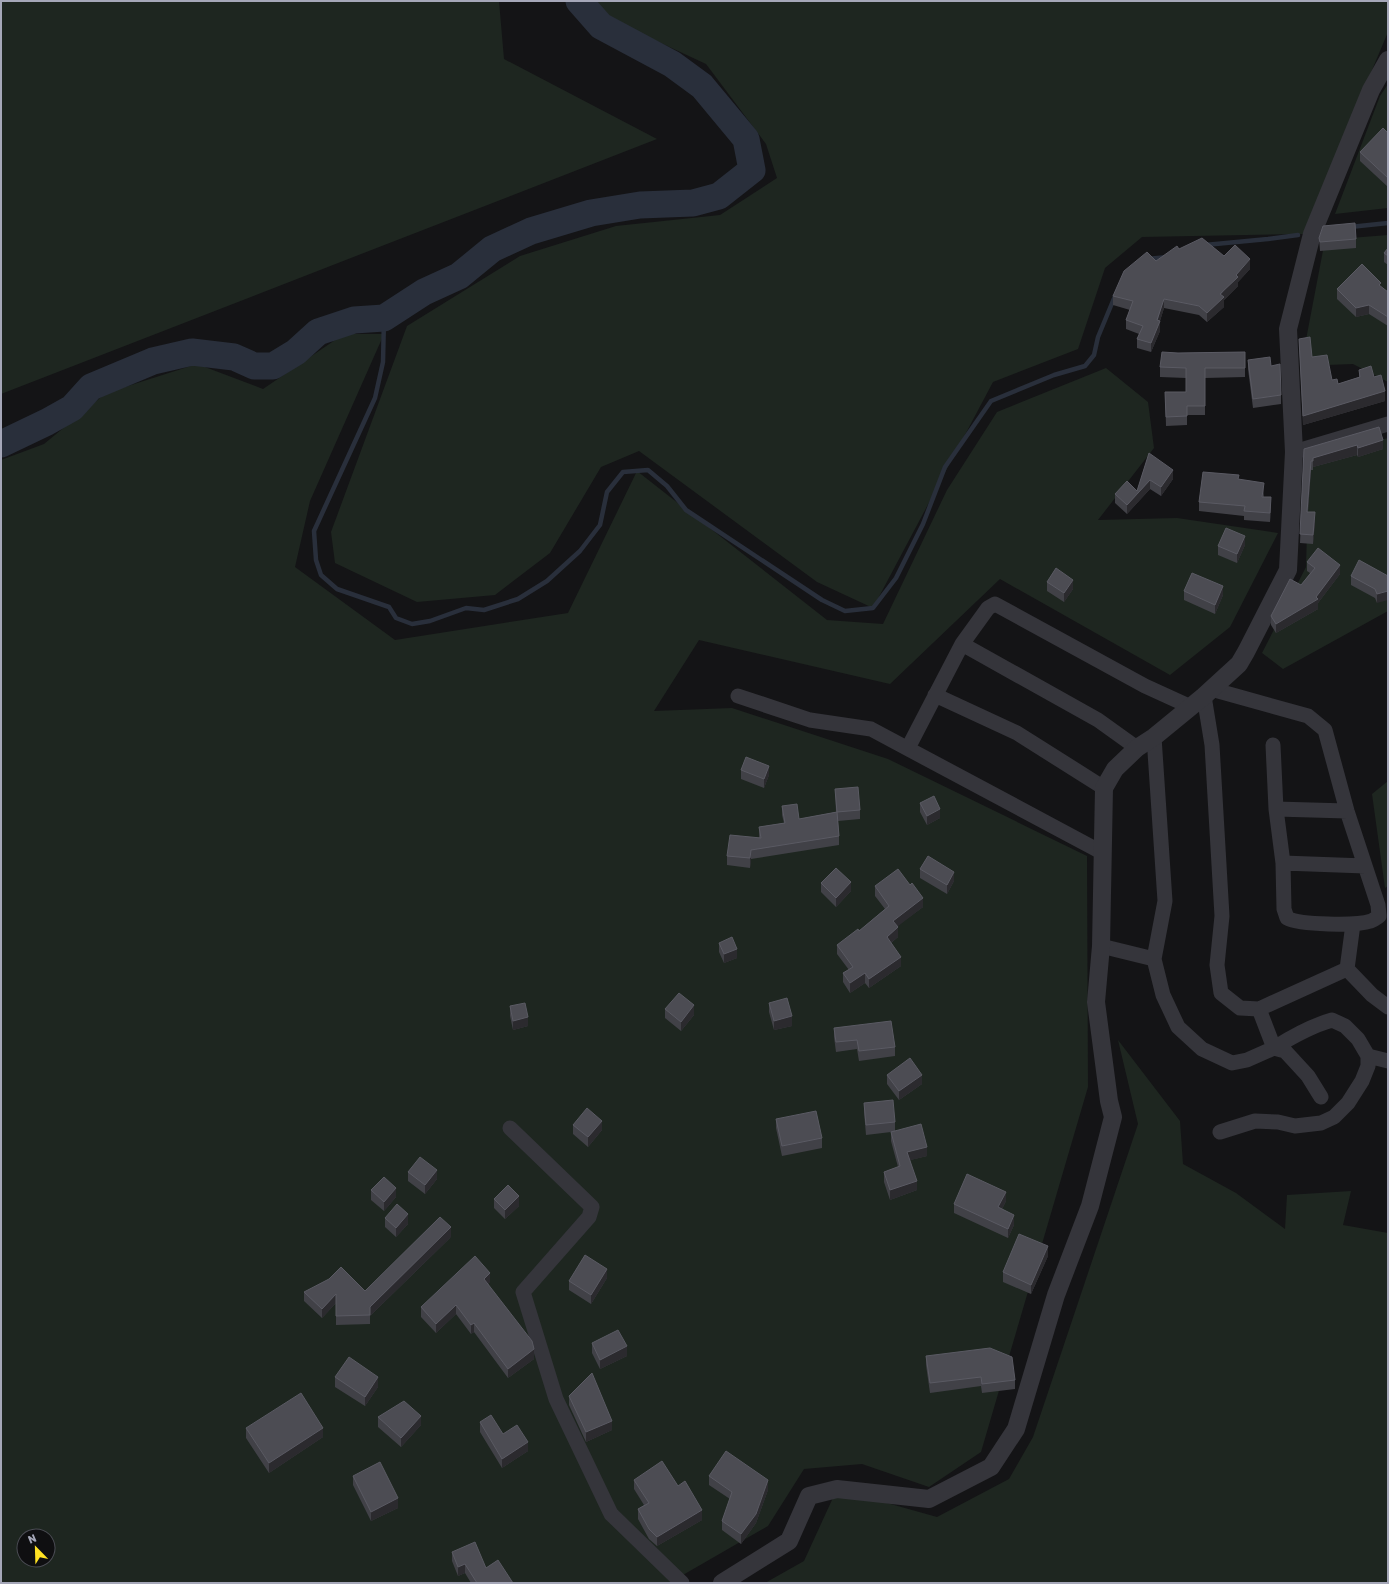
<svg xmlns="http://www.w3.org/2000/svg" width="1389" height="1584" font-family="Rubik,sans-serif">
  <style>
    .green { fill: #1e2620; fill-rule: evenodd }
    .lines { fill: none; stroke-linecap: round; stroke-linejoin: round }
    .stream { stroke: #292f3b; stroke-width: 4.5 }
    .river { stroke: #292f3b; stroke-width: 27 }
    .minor { stroke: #35353b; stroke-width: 15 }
    .tertiary { stroke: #35353b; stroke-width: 18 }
    .wall { fill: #414147 }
    .shaded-wall { fill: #2b2a2e }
    .building { fill: #4c4c53; stroke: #5a5a63 }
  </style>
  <rect width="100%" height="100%" fill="#141416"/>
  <path class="green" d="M 1,1 L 499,1 L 504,59 L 657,139 L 1,394 Z
    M 585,1 L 1388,1 L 1388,32 L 1303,234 L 1142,237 L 1105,268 L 1078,349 L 993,382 L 873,608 L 817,582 L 639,451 L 601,467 L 550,553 L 495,595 L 417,602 L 335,563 L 331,532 L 407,326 L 520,256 L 616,226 L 720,215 L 777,178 L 766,144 L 706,64 L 586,8 Z
    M 1388,84 L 1388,208 L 1335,214 L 1380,96 Z
    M 1388,235 L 1388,382 L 1353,364 L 1301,366 L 1325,240 Z
    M 344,334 L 384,334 L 310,501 L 295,567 L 395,640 L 568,613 L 637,471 L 827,620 L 883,624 L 947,490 L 997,412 L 1106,368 L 1148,402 L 1154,448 L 1098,520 L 1177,518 L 1278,533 L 1230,627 L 1170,675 L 1000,579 L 890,684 L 699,640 L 654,711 L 732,708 L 888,759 L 1087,856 L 1088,1087 L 981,1452 L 929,1487 L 862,1464 L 804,1469 L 768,1526 L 669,1583 L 1,1583 L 1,460 L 44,444 L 106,393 L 197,364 L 263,389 ZM 24,1536 L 48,1536 L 48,1560 L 24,1560 Z
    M 1388,438 L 1388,611 L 1283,669 L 1262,653 L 1306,567 L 1309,460 Z
    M 1388,781 L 1388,886 L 1385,888 L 1372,794 Z
    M 1118,1040 L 1180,1121 L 1183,1164 L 1236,1193 L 1285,1229 L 1287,1195 L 1351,1191 L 1343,1225 L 1388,1233 L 1388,1583 L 765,1583 L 804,1561 L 837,1489 L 937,1517 L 1009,1479 L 1033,1437 L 1138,1124 Z"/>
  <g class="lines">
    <path class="stream" d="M 1350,227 L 1388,223
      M 1205,245 L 1268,239 L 1298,235
      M 1147,259 L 1168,257
      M 384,318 L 383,362 L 375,398 L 314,531 L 316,560 L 321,575 L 337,589 L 389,607 L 396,618 L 412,624 L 430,621 L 466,608 L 484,610 L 518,599 L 547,581 L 580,551 L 600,525 L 607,492 L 623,472 L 648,470 L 667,486 L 686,510 L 822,600 L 845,611 L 873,608 L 896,578 L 923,524 L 945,467 L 991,401 L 1054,375 L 1085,366 L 1094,355 L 1098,337 L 1115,296"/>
    <path class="river" d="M 1,444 L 47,422 L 72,408 L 91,387 L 153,361 L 192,352 L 234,357 L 254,366 L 273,366 L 296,352 L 318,332 L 354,320 L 384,318 L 424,292 L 459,276 L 492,249 L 531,231 L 591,213 L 640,205 L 693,203 L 719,196 L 752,170 L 746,139 L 702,86 L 672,64 L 601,26 L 579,1"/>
    <path class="minor" d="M 1294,452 L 1388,424
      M 962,644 L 1098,720 L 1137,748
      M 1211,689 L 1308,716 L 1325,730 L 1347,811 L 1378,905 L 1379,916 C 1376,918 1374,920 1371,921 C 1356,926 1300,925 1287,918 L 1284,909 L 1283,863 L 1276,809 L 1273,745
      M 935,695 L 1017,733 L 1104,788
      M 738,696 L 810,720 L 871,729 L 1103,853
      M 1204,696 L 1212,745 L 1222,916 L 1217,965 L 1221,993 L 1240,1008 L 1259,1009 L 1347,969 L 1372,995 L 1388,1007
      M 1154,737 L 1165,901 L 1154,959 L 1163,995 L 1178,1027 L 1202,1049 L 1232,1063 L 1247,1060 L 1274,1048 L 1285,1051 L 1308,1076 L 1321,1097
      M 908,748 L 962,644 L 988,608 L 995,604 L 1145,686 L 1191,707
      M 1276,809 L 1347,811
      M 1283,863 L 1365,866
      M 1101,946 L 1154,959
      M 1347,969 L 1353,924
      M 1368,1056 L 1388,1061
      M 510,1128 L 592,1207 L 589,1217 L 523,1292 L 556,1399 L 611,1514 L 682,1583
      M 1220,1132 L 1255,1121 L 1278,1122 L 1295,1126 L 1321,1123 L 1334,1117 L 1348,1103 L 1362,1081 L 1368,1066 L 1368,1056 L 1358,1039 L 1345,1026 L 1332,1020 C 1311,1026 1293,1036 1274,1048 L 1259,1009"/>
    <path class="tertiary" d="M 722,1583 L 789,1541 L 809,1496 L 837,1489 L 929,1499 L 991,1467 L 1016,1429 L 1056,1295 L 1090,1206 L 1113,1117 L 1109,1101 L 1096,1002 L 1101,946 L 1104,788 L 1115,769 L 1137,748 L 1154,737 L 1204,696 L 1239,664 L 1246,652 L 1288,570 L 1294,452 L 1288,329 L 1312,234 L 1371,90 L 1388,60"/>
  </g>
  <path class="wall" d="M 1388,133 L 1388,187 L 1360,161 L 1360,152 Z
    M 1319,238 L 1356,239 L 1356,248 L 1320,251 Z
    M 1388,248 L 1388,265 L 1384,262 L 1384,253 Z
    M 1179,249 L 1224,256 L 1250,269 L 1238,282 L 1238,286 L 1224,300 L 1224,307 L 1207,322 L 1199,315 L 1164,308 L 1160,321 L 1160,331 L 1151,352 L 1137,348 L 1137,339 L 1139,334 L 1126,329 L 1126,320 L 1130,310 L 1113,305 L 1113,296 L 1156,261 Z
    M 1381,287 L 1388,292 L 1388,326 L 1369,314 L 1356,317 L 1337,299 L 1337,289 Z
    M 1299,339 L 1312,357 L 1332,380 L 1338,384 L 1359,377 L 1359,370 L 1374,377 L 1385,401 L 1303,425 Z
    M 1245,352 L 1245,377 L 1205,378 L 1205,415 L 1187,415 L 1187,425 L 1166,426 L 1165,392 L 1186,392 L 1186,378 L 1160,377 L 1160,367 L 1178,353 Z
    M 1248,360 L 1271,366 L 1281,395 L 1281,404 L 1253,408 L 1248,369 Z
    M 1379,427 L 1383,449 L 1358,457 L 1357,455 L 1313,467 L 1313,470 L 1311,470 L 1308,512 L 1315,522 L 1313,544 L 1300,543 L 1304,449 Z
    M 1149,453 L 1173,479 L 1161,496 L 1150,489 L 1127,514 L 1115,503 L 1115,494 L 1137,491 Z
    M 1239,479 L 1264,492 L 1264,497 L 1271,507 L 1270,522 L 1244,520 L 1244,516 L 1199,511 L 1199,502 Z
    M 1245,545 L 1237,563 L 1218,555 L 1218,546 Z
    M 1307,562 L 1340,574 L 1318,603 L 1318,609 L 1276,633 L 1271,625 L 1271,616 L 1301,585 L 1310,573 L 1307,571 Z
    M 1351,576 L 1388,576 L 1377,603 L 1375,598 L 1351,585 Z
    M 1047,582 L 1073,589 L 1064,602 L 1047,591 Z
    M 1184,591 L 1223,595 L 1215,614 L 1184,600 Z
    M 741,770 L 769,775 L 764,788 L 741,779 Z
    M 835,789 L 860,810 L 860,819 L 838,821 L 839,836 L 839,845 L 751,859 L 750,868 L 727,865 L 727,856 L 759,838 L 759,827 L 784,823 L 782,815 L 782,806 L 799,819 L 836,812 Z
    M 920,803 L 940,818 L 927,825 L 920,812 Z
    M 920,869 L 954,881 L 947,894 L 920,878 Z
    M 821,883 L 851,891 L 836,907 L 821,892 Z
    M 875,886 L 923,907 L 897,926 L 898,937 L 891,943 L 901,966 L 869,988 L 865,983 L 850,993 L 843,982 L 843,973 L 849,970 L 837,954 L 837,945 L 859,931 L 885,909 L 875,896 Z
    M 719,943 L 737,958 L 724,963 L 719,952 Z
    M 769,1003 L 792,1026 L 774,1030 L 769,1012 Z
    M 510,1006 L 528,1026 L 513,1030 L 510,1016 Z
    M 665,1009 L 694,1015 L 681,1031 L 665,1018 Z
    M 834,1028 L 895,1047 L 895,1056 L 859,1061 L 857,1049 L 836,1052 L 834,1037 Z
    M 887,1075 L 922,1084 L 899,1100 L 887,1084 Z
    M 864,1103 L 895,1122 L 895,1131 L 927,1156 L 910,1160 L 917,1190 L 890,1200 L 884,1182 L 884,1172 L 898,1167 L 891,1141 L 891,1132 L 866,1135 L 864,1112 Z
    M 776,1119 L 822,1138 L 822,1148 L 782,1156 L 776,1128 Z
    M 573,1125 L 602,1130 L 588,1147 L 573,1134 Z
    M 408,1172 L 437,1179 L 425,1194 L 408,1181 Z
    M 371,1190 L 396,1197 L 384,1211 L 371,1200 Z
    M 494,1199 L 519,1206 L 505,1219 L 494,1208 Z
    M 1006,1201 L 1002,1209 L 1014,1225 L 1008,1238 L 954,1213 L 954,1204 Z
    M 385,1218 L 408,1224 L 396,1237 L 385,1227 Z
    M 451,1237 L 370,1316 L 370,1324 L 336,1325 L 336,1303 L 322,1318 L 304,1301 L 304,1292 L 365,1291 Z
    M 1048,1256 L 1031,1294 L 1003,1282 L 1003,1272 Z
    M 607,1278 L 591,1304 L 569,1290 L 569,1281 Z
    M 490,1282 L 488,1284 L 534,1359 L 508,1378 L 474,1332 L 471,1334 L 456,1314 L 436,1333 L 421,1317 L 421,1307 Z
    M 592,1343 L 627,1356 L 600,1369 L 592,1353 Z
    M 926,1356 L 1015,1380 L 1015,1389 L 982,1393 L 981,1386 L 930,1393 L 926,1365 Z
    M 335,1377 L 378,1387 L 365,1406 L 335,1387 Z
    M 569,1396 L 612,1430 L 586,1442 L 569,1405 Z
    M 378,1417 L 421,1425 L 401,1447 L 378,1427 Z
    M 480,1422 L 503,1434 L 528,1451 L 502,1468 L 480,1432 Z
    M 246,1428 L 323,1437 L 269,1473 L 246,1438 Z
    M 353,1476 L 398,1508 L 371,1521 L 353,1485 Z
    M 709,1476 L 768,1490 L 756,1523 L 741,1544 L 722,1530 L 722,1521 L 730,1499 L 709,1485 Z
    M 634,1480 L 678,1486 L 702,1520 L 657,1546 L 649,1539 L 638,1519 L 638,1509 L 644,1505 L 634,1489 Z
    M 452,1552 L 486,1568 L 513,1583 L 471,1583 L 465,1573 L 458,1576 L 452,1561 Z"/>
  <path class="shaded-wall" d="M 1250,259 L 1250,269 L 1238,282 L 1238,286 L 1224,300 L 1224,307 L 1207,322 L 1207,313 L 1236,275 Z
    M 1164,299 L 1164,308 L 1159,324 L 1160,321 L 1160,331 L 1151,352 L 1151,343 Z
    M 1369,305 L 1369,314 L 1356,317 L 1356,308 Z
    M 1385,391 L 1385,401 L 1303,425 L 1303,416 Z
    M 1383,440 L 1383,449 L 1358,457 L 1358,448 Z
    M 1357,445 L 1357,455 L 1313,467 L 1313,458 Z
    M 1311,461 L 1311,470 L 1307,521 L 1307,512 Z
    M 1173,470 L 1173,479 L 1161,496 L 1161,487 Z
    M 1150,480 L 1150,489 L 1127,514 L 1127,505 Z
    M 1264,483 L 1264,492 L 1262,506 L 1262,497 Z
    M 1271,497 L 1271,507 L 1270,522 L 1270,513 Z
    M 1315,512 L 1315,522 L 1313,544 L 1313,535 Z
    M 1245,536 L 1245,545 L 1237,563 L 1237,554 Z
    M 1340,565 L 1340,574 L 1318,603 L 1318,609 L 1276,633 L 1276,624 L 1316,597 Z
    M 1073,580 L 1073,589 L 1064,602 L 1064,593 Z
    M 1223,586 L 1223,595 L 1215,614 L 1215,605 Z
    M 1388,591 L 1388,600 L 1377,603 L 1377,594 Z
    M 769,766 L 769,775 L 764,788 L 764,779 Z
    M 940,809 L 940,818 L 927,825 L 927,816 Z
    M 751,850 L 751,859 L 750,868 L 750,858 Z
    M 954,872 L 954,881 L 947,894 L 947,885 Z
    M 851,882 L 851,891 L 836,907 L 836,898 Z
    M 923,898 L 923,907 L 893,930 L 893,921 Z
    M 898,927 L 898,937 L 887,946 L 887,937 Z
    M 737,949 L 737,958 L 724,963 L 724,954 Z
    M 901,957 L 901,966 L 869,988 L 869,979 Z
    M 865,973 L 865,983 L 850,993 L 850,983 Z
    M 694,1005 L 694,1015 L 681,1031 L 681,1022 Z
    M 792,1016 L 792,1026 L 774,1030 L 774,1021 Z
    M 528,1017 L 528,1026 L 513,1030 L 513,1021 Z
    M 922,1075 L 922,1084 L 899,1100 L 899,1091 Z
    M 602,1121 L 602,1130 L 588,1147 L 588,1137 Z
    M 927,1147 L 927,1156 L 907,1161 L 907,1152 Z
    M 437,1170 L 437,1179 L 425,1194 L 425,1185 Z
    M 917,1181 L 917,1190 L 890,1200 L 890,1190 Z
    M 396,1188 L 396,1197 L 384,1211 L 384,1202 Z
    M 1006,1192 L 1006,1201 L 998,1217 L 998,1207 Z
    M 519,1196 L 519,1206 L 505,1219 L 505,1210 Z
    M 408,1214 L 408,1224 L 396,1237 L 396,1228 Z
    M 1014,1215 L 1014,1225 L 1008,1238 L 1008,1229 Z
    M 451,1227 L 451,1237 L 370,1316 L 370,1307 Z
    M 1048,1246 L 1048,1256 L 1031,1294 L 1031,1285 Z
    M 607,1269 L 607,1278 L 591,1304 L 591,1295 Z
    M 490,1273 L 490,1282 L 484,1288 L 484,1279 Z
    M 336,1294 L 336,1303 L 322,1318 L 322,1309 Z
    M 456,1305 L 456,1314 L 436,1333 L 436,1324 Z
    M 474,1323 L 474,1332 L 471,1334 L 471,1325 Z
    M 627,1346 L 627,1356 L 600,1369 L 600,1360 Z
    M 534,1349 L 534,1359 L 508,1378 L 508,1369 Z
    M 378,1377 L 378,1387 L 365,1406 L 365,1397 Z
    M 421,1416 L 421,1425 L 401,1447 L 401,1438 Z
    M 612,1421 L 612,1430 L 586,1442 L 586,1432 Z
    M 323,1428 L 323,1437 L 269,1473 L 269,1463 Z
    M 528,1442 L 528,1451 L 502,1468 L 502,1459 Z
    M 768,1480 L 768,1490 L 756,1523 L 741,1544 L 741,1534 Z
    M 398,1498 L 398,1508 L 371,1521 L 371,1512 Z
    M 702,1510 L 702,1520 L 657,1546 L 657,1537 Z
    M 465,1564 L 465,1573 L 458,1576 L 458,1567 Z"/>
  <path class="building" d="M 1383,128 L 1388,133 L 1388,178 L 1360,152 Z
    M 1355,223 L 1356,239 L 1320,242 L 1319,238 L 1323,226 Z
    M 1202,238 L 1224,256 L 1235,245 L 1250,259 L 1236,275 L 1238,277 L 1220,294 L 1224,297 L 1207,313 L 1199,306 L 1164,299 L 1157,320 L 1160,321 L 1151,343 L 1137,339 L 1143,326 L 1126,320 L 1133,301 L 1113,296 L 1124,271 L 1147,252 L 1156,261 L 1177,246 L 1179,249 Z
    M 1388,248 L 1388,256 L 1384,253 Z
    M 1362,264 L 1381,283 L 1379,285 L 1388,292 L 1388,317 L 1369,305 L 1356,308 L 1337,289 Z
    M 1310,337 L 1312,357 L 1327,355 L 1332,380 L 1337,379 L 1338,384 L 1360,377 L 1359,370 L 1371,366 L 1374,377 L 1381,375 L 1385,391 L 1303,416 L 1299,339 Z
    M 1162,352 L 1178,353 L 1245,352 L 1245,368 L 1205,368 L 1205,406 L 1187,406 L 1187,416 L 1166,417 L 1165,392 L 1186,392 L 1186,368 L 1160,367 Z
    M 1270,357 L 1271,366 L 1280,364 L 1281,395 L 1253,399 L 1248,360 Z
    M 1379,427 L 1383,440 L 1358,448 L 1357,445 L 1313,458 L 1313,461 L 1311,461 L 1307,512 L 1315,512 L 1313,535 L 1300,534 L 1304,449 Z
    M 1149,453 L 1173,470 L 1161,487 L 1150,480 L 1127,505 L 1115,494 L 1127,481 L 1137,491 Z
    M 1203,472 L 1239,475 L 1238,479 L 1264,483 L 1262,497 L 1271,497 L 1270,513 L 1244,511 L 1245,506 L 1199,502 Z
    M 1226,528 L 1245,536 L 1237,554 L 1218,546 Z
    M 1318,548 L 1340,565 L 1316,597 L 1318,599 L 1276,624 L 1271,616 L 1290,579 L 1301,585 L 1315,568 L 1307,562 Z
    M 1359,560 L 1388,576 L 1388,591 L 1377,594 L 1375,589 L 1351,576 Z
    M 1056,568 L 1073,580 L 1064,593 L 1047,582 Z
    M 1192,573 L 1223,586 L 1215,605 L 1184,591 Z
    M 746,757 L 769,766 L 764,779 L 741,770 Z
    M 858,787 L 860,810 L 837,812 L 835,789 Z
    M 934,796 L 940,809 L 927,816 L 920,803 Z
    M 797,804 L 799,819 L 837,812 L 839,836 L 751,850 L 750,858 L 727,856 L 730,835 L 761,838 L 759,827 L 785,823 L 782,806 Z
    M 928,856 L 954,872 L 947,885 L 920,869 Z
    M 836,868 L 851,882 L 836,898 L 821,883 Z
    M 898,869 L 910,885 L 912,883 L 923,898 L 893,921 L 898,927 L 887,937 L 901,957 L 869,979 L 865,973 L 850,983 L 843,973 L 853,967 L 837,945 L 858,929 L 859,931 L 889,906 L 875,886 Z
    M 732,937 L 737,949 L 724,954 L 719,943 Z
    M 679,993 L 694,1005 L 681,1022 L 665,1009 Z
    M 787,998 L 792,1016 L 774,1021 L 769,1003 Z
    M 525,1003 L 528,1017 L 513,1021 L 510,1006 Z
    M 891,1021 L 895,1047 L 859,1051 L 857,1040 L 836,1042 L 834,1028 Z
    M 910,1058 L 922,1075 L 899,1091 L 887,1075 Z
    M 893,1100 L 895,1122 L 866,1125 L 864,1103 Z
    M 587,1108 L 602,1121 L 588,1137 L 573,1125 Z
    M 816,1111 L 822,1138 L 782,1146 L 776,1119 Z
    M 921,1124 L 927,1147 L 907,1152 L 917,1181 L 890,1190 L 884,1172 L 900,1166 L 891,1132 Z
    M 420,1157 L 437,1170 L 425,1185 L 408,1172 Z
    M 967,1174 L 1006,1192 L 998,1207 L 1014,1215 L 1008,1229 L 954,1204 Z
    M 384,1177 L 396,1188 L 384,1202 L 371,1190 Z
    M 508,1185 L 519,1196 L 505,1210 L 494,1199 Z
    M 397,1204 L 408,1214 L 396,1228 L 385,1218 Z
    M 440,1217 L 451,1227 L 370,1307 L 370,1315 L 336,1316 L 336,1294 L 322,1309 L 304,1292 L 329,1279 L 341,1267 L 365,1291 Z
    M 1019,1234 L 1048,1246 L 1031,1285 L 1003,1272 Z
    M 585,1255 L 607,1269 L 591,1295 L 569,1281 Z
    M 475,1256 L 490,1273 L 484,1279 L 532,1341 L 534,1349 L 508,1369 L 474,1323 L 471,1325 L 456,1305 L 436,1324 L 421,1307 Z
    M 618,1330 L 627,1346 L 600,1360 L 592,1343 Z
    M 990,1348 L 1012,1357 L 1015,1380 L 982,1384 L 981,1377 L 930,1383 L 926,1356 Z
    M 349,1357 L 378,1377 L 365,1397 L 335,1377 Z
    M 592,1373 L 612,1421 L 586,1432 L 569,1396 Z
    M 301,1393 L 323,1428 L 269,1463 L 246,1428 Z
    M 404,1401 L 421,1416 L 401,1438 L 378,1417 Z
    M 491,1415 L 503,1434 L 517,1425 L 528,1442 L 502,1459 L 480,1422 Z
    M 726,1451 L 768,1480 L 756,1514 L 741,1534 L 722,1521 L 732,1492 L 709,1476 Z
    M 662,1461 L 678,1486 L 685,1481 L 702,1510 L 657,1537 L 649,1529 L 638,1509 L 649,1503 L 634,1480 Z
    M 380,1462 L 398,1498 L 371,1512 L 353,1476 Z
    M 475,1542 L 486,1568 L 498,1560 L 513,1583 L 477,1583 L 465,1564 L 458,1567 L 452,1552 Z"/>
  <rect width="1389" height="1584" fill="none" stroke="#a5a7b8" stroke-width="4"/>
  <g transform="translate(36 1548) rotate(337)"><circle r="19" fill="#0f0f11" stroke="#4b4c54"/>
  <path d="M0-3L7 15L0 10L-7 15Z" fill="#ffe223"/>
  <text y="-6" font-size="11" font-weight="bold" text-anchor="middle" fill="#a5a7b8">N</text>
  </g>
</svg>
